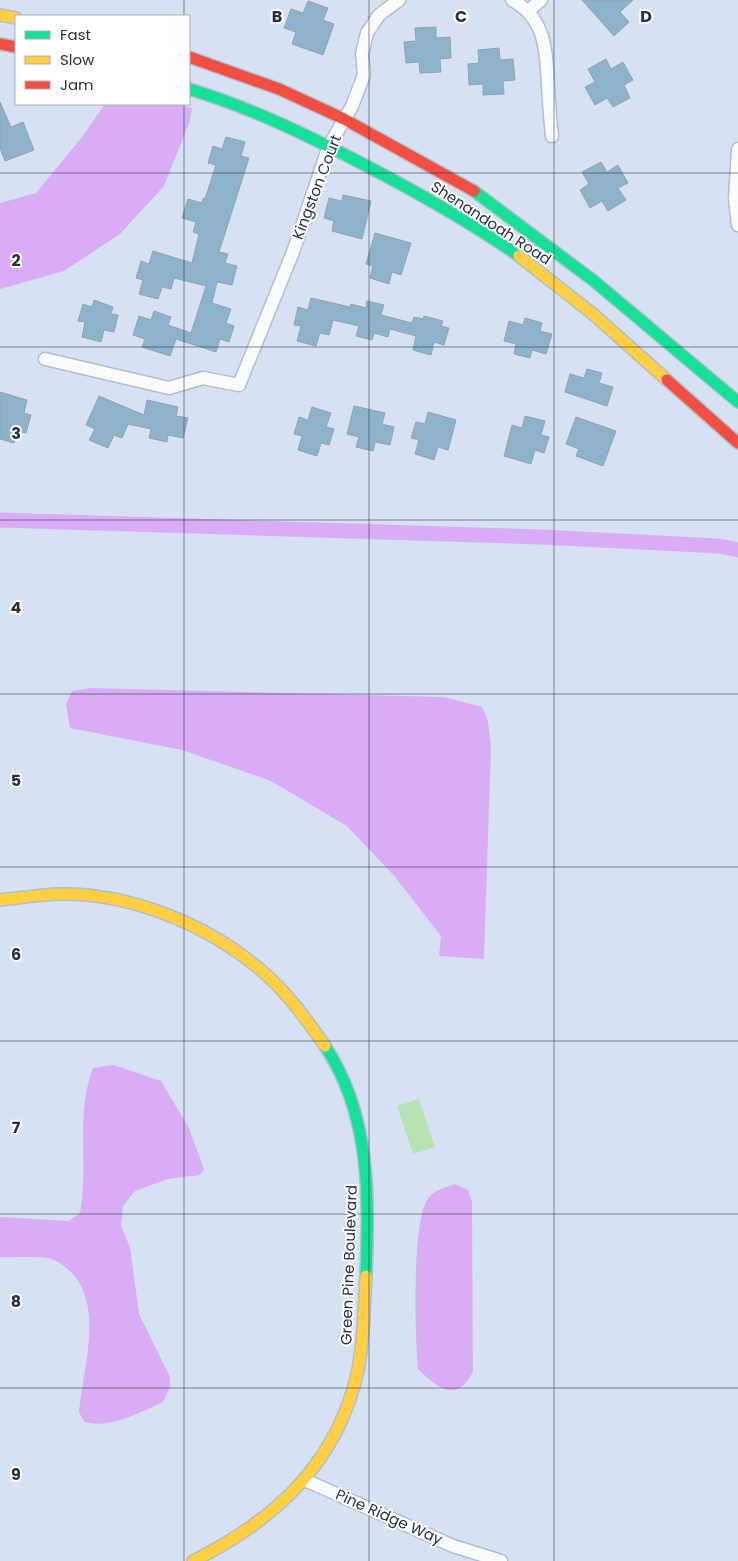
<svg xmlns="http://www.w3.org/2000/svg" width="738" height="1561" font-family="Poppins,sans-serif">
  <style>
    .green { fill: #b7e3b2 }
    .water { fill: #dbacf6 }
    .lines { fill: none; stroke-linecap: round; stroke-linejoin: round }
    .canal { stroke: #dbacf6; stroke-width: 15 }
    .building { fill: #8cb3c9; stroke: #95a2ae }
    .street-casing { stroke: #b3becd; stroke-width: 15 }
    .fast-casing { stroke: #b3becd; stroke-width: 14 }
    .slow-casing { stroke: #b3becd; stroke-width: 14 }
    .jam-casing { stroke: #b3becd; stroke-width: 14 }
    .street { stroke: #f9fbfd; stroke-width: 12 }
    .fast { stroke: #16e098; stroke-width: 11 }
    .slow { stroke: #ffcf43; stroke-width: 11 }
    .jam { stroke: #f24e42; stroke-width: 11 }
    .grid { fill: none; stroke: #273140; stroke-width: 1; stroke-opacity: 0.55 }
    .labels { text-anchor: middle; stroke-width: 4; stroke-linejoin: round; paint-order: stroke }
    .street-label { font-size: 15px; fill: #273140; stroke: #fff }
    .grid-label { font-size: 16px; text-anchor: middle; font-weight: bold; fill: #273140; stroke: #fff; stroke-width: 4; stroke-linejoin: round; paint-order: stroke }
  </style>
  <rect width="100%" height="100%" fill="#d6e2f3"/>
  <path class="green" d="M 419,1099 L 435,1147 L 413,1154 L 397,1106 Z"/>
  <path class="water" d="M 105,104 L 177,104 L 192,108 L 190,121 L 164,186 L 120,234 L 64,271 L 0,289 L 0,203 L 36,193 L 82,137 Z
    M 91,688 L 444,697 L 482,707 L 488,721 L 491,748 L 484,959 L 439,956 L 441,936 L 395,877 L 347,826 L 271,781 L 182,750 L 70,728 L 66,704 L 72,691 Z
    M 114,1065 L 161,1081 L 189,1128 L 204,1169 L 200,1175 L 168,1179 L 135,1191 L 123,1206 L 121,1226 L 130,1247 L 139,1314 L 170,1377 L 170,1387 L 163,1402 C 139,1413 110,1429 84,1422 L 79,1412 C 83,1363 111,1289 54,1260 C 45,1255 12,1258 0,1257 L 0,1217 L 69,1221 L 80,1213 C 89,1165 75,1114 93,1068 Z
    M 455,1184 L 468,1190 L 472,1202 L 473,1372 C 456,1403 439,1389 418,1369 C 415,1335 412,1230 426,1202 C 432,1190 444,1188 455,1184 Z"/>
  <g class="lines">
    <path class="canal" d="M 0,520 L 541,537 L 719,546 L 738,550"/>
  </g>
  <path class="building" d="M 582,0 L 633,0 L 620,12 L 629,22 L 614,36 Z
    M 308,1 L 328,8 L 323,20 L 334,24 L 323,55 L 292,44 L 296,32 L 284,28 L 291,9 L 303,13 Z
    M 436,27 L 436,38 L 450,37 L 451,58 L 440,59 L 441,72 L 420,73 L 419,62 L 406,63 L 404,42 L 416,41 L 415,28 Z
    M 499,48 L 500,60 L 513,59 L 515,80 L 503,81 L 504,94 L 483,95 L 483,84 L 469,85 L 468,64 L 479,63 L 478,50 Z
    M 606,59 L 611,69 L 623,62 L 633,80 L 624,85 L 630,98 L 613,107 L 607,98 L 595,105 L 585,87 L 595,82 L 588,69 Z
    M 0,102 L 11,127 L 23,122 L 34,150 L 5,161 L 0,148 Z
    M 226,137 L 245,142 L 241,156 L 249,158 L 219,252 L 228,254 L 225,263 L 237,266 L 232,285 L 217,282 L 212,303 L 231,309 L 226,323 L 234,326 L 229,342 L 220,339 L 216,352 L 176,339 L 170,356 L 142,347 L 145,339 L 133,335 L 139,316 L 151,320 L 154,311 L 171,317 L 168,325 L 191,333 L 206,286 L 174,278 L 171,289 L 162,287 L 158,299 L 139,294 L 143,280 L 136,278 L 141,261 L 149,264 L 153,251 L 192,263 L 199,234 L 193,232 L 196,222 L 182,218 L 188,199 L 202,203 L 203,198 L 205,199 L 216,165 L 208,163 L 213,146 L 222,149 Z
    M 601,162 L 607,172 L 618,165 L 628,183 L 618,188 L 626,200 L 608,211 L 602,201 L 590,208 L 580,190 L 589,184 L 582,172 Z
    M 343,195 L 371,201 L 362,239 L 332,231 L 334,221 L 324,218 L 329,198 L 342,201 Z
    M 375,233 L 411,243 L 401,275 L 392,272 L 389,284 L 370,278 L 373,266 L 366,264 Z
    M 311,298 L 350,307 L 351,304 L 366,308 L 367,301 L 384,305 L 381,315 L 412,323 L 414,317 L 423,319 L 424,316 L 443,321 L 441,326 L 449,328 L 444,345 L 434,342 L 431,355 L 413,350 L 416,336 L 390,329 L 388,337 L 374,333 L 372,340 L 356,336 L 359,326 L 333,320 L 329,335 L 320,333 L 316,346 L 297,341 L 301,326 L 294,325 L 298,307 L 308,310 Z
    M 94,300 L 113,307 L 111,314 L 118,315 L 114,332 L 104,330 L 101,342 L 82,337 L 85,322 L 78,321 L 83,304 L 92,307 Z
    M 525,318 L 542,323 L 540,331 L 552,334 L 546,354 L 532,350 L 530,358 L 514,354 L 516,344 L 504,341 L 509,321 L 523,325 Z
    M 587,369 L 602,373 L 599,383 L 613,387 L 607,406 L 565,392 L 570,374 L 584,378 Z
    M 0,392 L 27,400 L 24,413 L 31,415 L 26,433 L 18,431 L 14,443 L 0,439 Z
    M 99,396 L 144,415 L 147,400 L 178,407 L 176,416 L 188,418 L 183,438 L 168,435 L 167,442 L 149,438 L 151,429 L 128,424 L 122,438 L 114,435 L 108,448 L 89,440 L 95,429 L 86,425 Z
    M 354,406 L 385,413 L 382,424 L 394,427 L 390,445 L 375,442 L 373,451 L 356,447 L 359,437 L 347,434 Z
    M 312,407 L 331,413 L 326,427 L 334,429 L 329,445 L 321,443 L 317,456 L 298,450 L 302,436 L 294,434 L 299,417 L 308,420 Z
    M 428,412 L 456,420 L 448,450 L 438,447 L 434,460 L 415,454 L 419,440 L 411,438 L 416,422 L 425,424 Z
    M 525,416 L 545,421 L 541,435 L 549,437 L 544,453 L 535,450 L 531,464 L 504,456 L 512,425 L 522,428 Z
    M 576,417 L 616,431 L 603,466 L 576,456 L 579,449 L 566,444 Z"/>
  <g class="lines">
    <g class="street-casing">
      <path id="street" d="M 512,0 C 546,18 546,51 548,85 C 549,102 550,119 552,136
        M 528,11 L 541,0
        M 738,149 L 735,199 L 738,225
        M 45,359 L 169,388 L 203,378 L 239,385 L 293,252 L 329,146 L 352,106 L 364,75 L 362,54 L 367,33 L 379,15 L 399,0
        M 305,1480 L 453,1546 L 501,1561"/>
    </g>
    <g class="fast-casing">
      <path id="fast" d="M 189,89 C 249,107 305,134 361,163 C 415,191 469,221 519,256
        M 474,191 L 594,281 L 738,402
        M 325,1046 C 371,1115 369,1197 366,1276"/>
    </g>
    <g class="slow-casing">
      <path id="slow" d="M 0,15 L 16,18
        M 519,256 L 593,314 L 667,380
        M 0,900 C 19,898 38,895 57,894 C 129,892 207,924 262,971 C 287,992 306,1019 325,1046
        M 193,1561 C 274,1521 338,1463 358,1370 C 364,1339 364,1307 366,1276"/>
    </g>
    <g class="jam-casing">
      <path id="jam" d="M 0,44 L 16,47
        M 189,57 L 279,89 L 344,119 L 474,191
        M 667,380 L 738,443"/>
    </g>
    <use href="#street" class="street"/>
    <use href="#fast" class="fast"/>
    <use href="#slow" class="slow"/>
    <use href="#jam" class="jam"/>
  </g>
  <path class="grid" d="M 184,0 L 184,16M 369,0 L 369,1561M 554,0 L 554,1561M 184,104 L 184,1561M 0,173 L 738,173M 0,347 L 738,347M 0,520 L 738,520M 0,694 L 738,694M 0,867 L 738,867M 0,1041 L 738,1041M 0,1214 L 738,1214M 0,1388 L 738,1388"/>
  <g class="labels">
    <g class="street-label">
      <text transform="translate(317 187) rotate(-69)" y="5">Kingston Court</text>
      <text transform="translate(491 223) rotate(33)" y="5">Shenandoah Road</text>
      <text transform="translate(349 1265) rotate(-88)" y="5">Green Pine Boulevard</text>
      <text transform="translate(389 1517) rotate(24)" y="5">Pine Ridge Way</text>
    </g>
  </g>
  <g class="grid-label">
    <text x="277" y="22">B</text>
    <text x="461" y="22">C</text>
    <text x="646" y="22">D</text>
    <text x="16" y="266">2</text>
    <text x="16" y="439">3</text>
    <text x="16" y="613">4</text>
    <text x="16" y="786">5</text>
    <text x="16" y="960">6</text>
    <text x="16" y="1133">7</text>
    <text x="16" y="1307">8</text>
    <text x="16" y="1480">9</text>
  </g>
  <rect x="15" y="15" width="175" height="90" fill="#ffffff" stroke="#a9adb3"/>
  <rect x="25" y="31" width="25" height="8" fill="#16e098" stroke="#a9adb3"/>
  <text x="60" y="40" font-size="15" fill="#273140">Fast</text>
  <rect x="25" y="56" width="25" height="8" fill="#ffcf43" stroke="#a9adb3"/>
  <text x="60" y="65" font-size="15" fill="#273140">Slow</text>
  <rect x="25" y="81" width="25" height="8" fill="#f24e42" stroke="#a9adb3"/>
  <text x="60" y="90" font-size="15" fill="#273140">Jam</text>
</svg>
